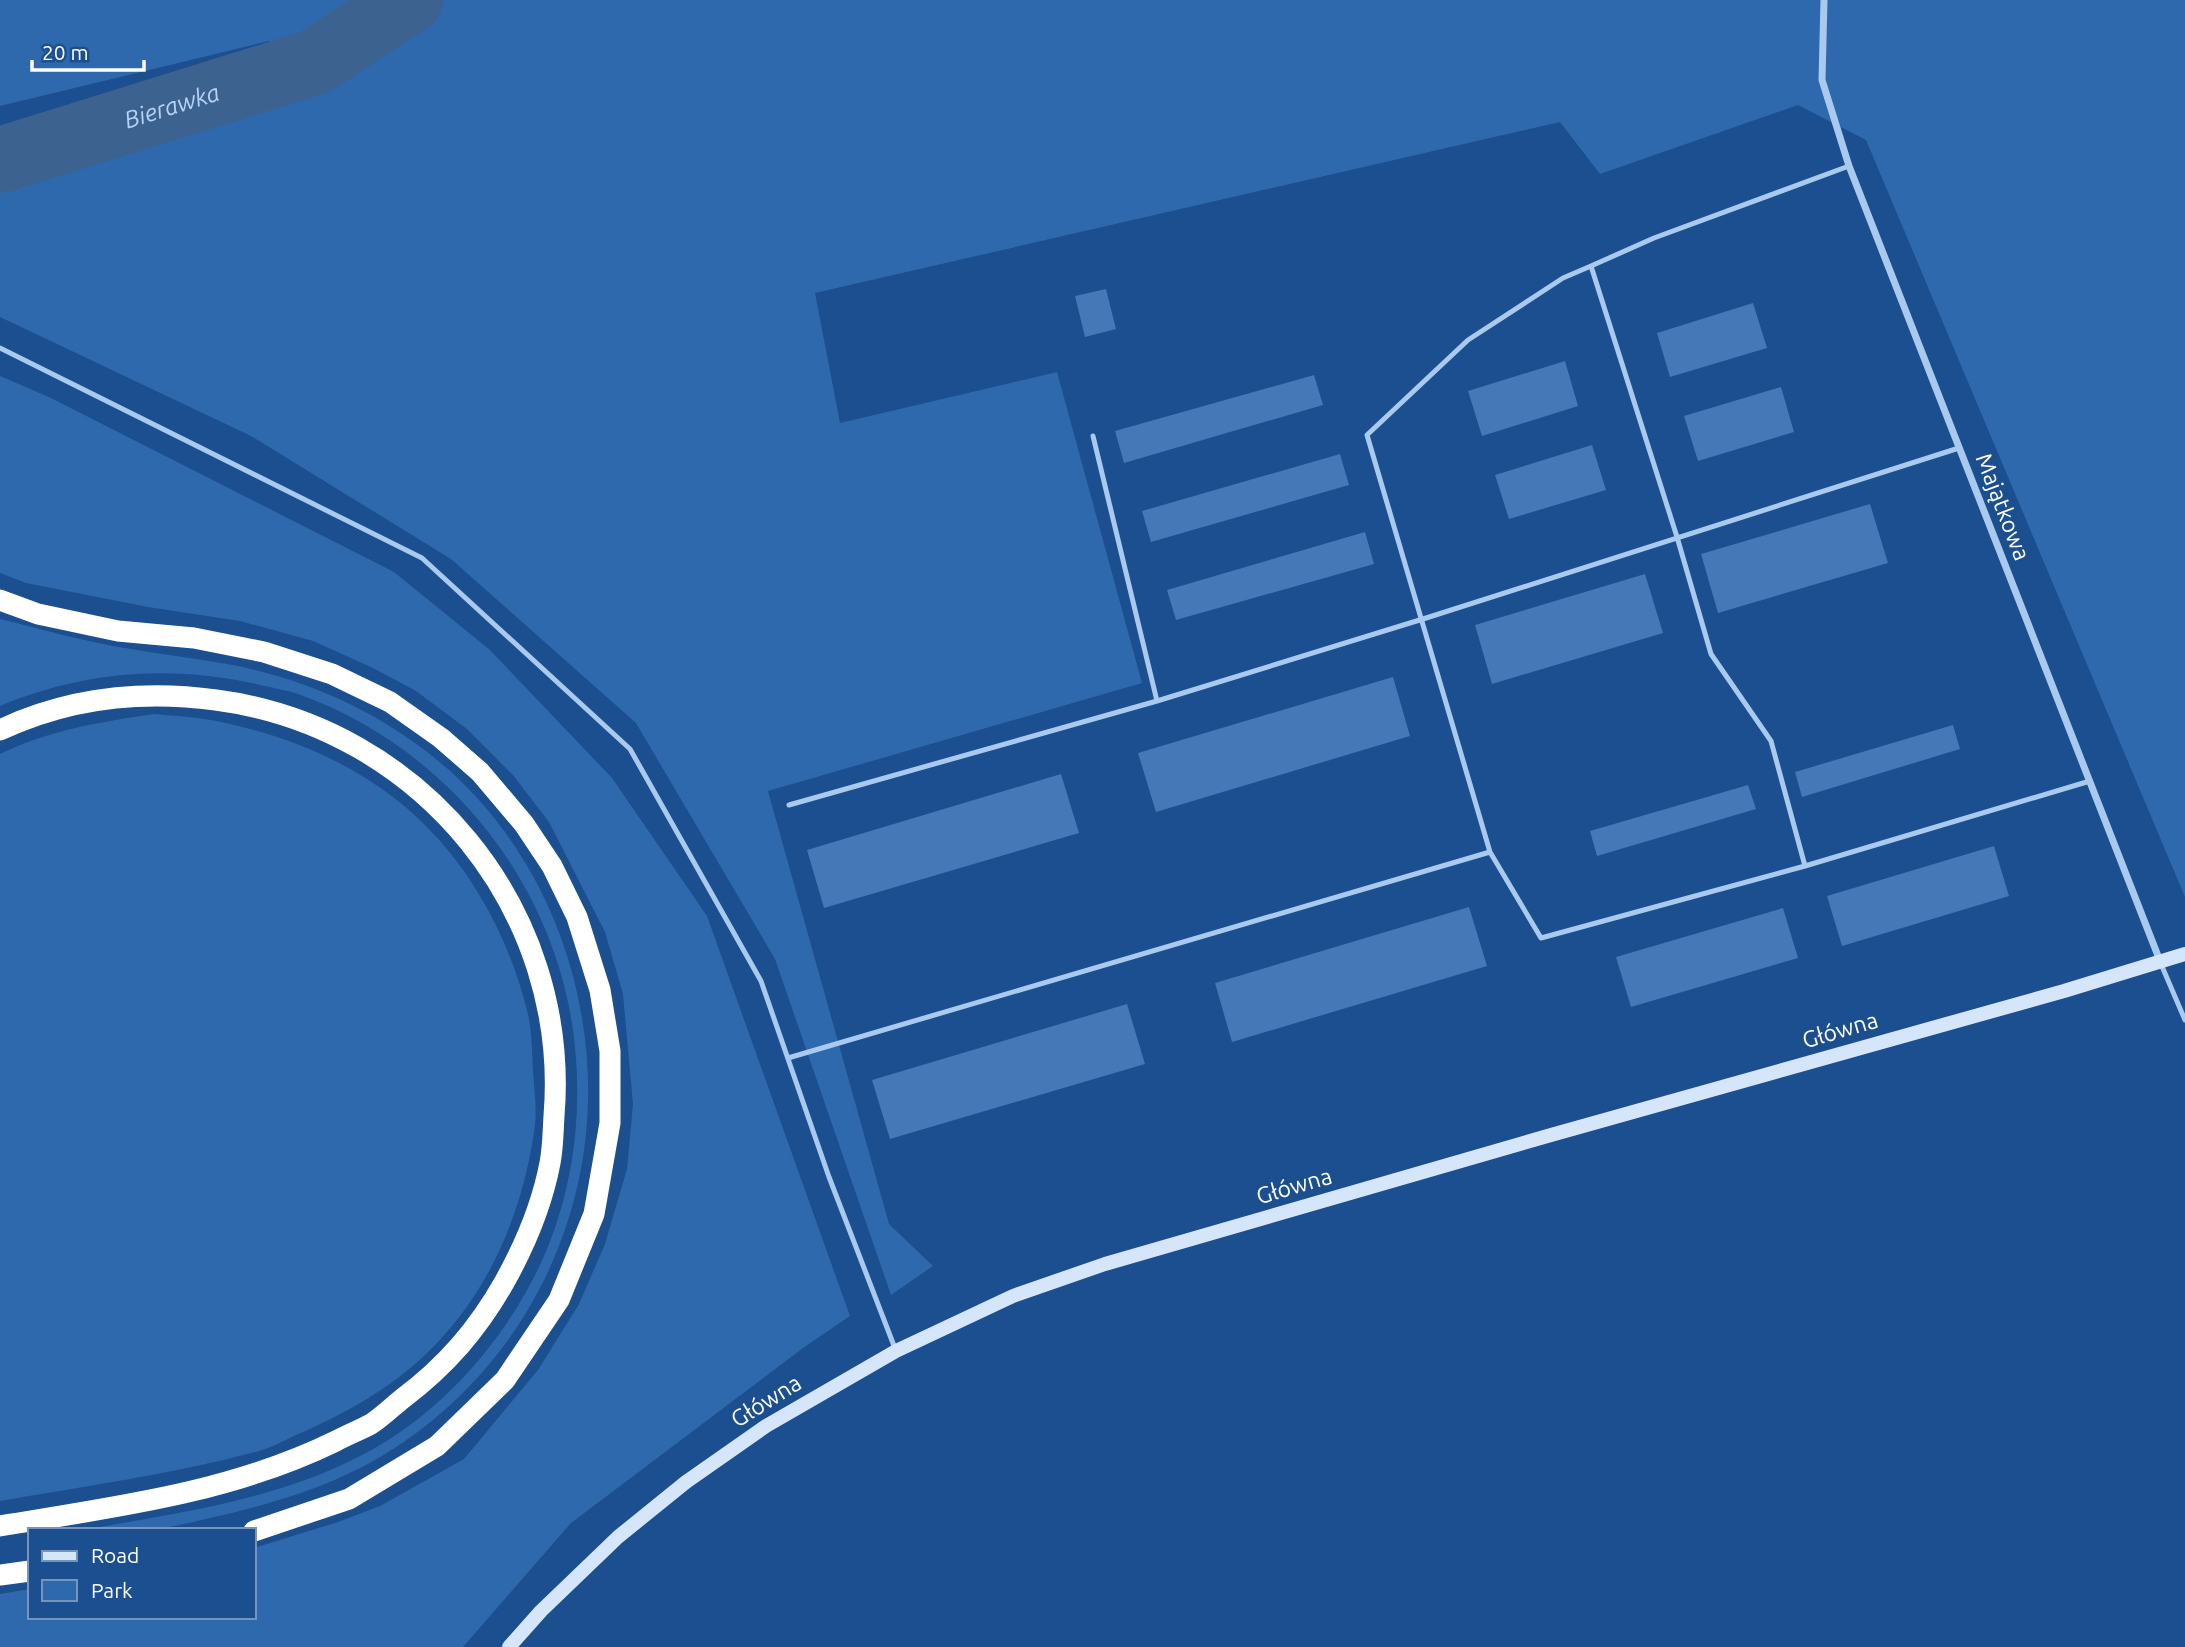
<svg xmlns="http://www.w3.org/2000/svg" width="2185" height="1647" font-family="Ubuntu,sans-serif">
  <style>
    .green { fill: #2e69ad }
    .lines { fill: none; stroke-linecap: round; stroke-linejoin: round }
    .river { stroke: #3c6290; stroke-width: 66 }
    .building { fill: #4478b7 }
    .service { stroke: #a9c9ee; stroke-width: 5 }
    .minor { stroke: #a9c9ee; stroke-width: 7 }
    .secondary { stroke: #d6e6fa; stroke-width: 14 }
    .motorway { stroke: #fff; stroke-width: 21 }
    .labels { text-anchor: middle; stroke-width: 5; stroke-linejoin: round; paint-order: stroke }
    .street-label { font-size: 23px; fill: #fff; stroke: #1b4f8f }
    .water-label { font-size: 24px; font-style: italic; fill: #b5d3f5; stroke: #1b4f8f }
  </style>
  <rect width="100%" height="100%" fill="#1b4f8f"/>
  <path class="green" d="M 0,0 L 2185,0 L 2185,897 L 1866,140 L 1798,105 L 1600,174 L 1560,122 L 815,293 L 840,423 L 1057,372 L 1142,683 L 768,791 L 889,1224 L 933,1266 L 891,1295 L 775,959 L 636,723 L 451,559 L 251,436 L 0,317 L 0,177 L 304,78 L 269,41 L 0,106 Z
    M 0,376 L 51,398 L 394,572 L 490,650 L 612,778 L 707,916 L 850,1316 L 803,1348 L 571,1523 L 463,1647 L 0,1647 L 0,1594 L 30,1589 L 30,1617 L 254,1617 L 254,1548 L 338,1522 L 380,1506 L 464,1459 L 538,1370 L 579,1304 L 605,1244 L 627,1169 L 633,1104 L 623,994 L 605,932 L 549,822 L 513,775 L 467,729 L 416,691 L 373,668 L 313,641 L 240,621 L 148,607 L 26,583 L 0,573 Z
    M 0,619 C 41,629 83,641 125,648 C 159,654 193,658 227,664 C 304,678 376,710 436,759 C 515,823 566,919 582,1018 C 612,1194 531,1370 375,1460 C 324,1489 267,1505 210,1518 C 189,1523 168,1528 147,1530 C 126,1531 104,1530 83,1530 C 182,1512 286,1499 375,1448 C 438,1412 491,1354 526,1292 C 566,1222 582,1139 576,1059 C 565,895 453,749 298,694 C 286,690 273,688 260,685 C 172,664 83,671 0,706 Z
    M 154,714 C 176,716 199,717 221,722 C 283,735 342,758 393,797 C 461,849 506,927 527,1010 C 532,1029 532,1051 533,1071 C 534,1088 537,1107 535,1125 C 524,1209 490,1293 427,1353 C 390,1389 343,1415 296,1435 C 284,1441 272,1447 259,1451 C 175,1474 86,1486 0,1501 L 0,754 C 49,730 101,722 154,714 Z"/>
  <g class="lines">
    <path class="river" id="s1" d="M 0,160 L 315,62 L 410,0"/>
  </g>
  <path class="building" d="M 1106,289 L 1116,329 L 1085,337 L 1075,296 Z
    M 1753,303 L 1767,348 L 1670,377 L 1657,333 Z
    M 1565,361 L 1578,406 L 1482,436 L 1468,391 Z
    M 1314,375 L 1323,405 L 1124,463 L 1115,431 Z
    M 1781,387 L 1794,432 L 1698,461 L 1684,416 Z
    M 1592,445 L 1606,490 L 1509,519 L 1495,475 Z
    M 1340,454 L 1349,485 L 1151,542 L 1142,511 Z
    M 1870,504 L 1888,563 L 1718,613 L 1701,554 Z
    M 1365,532 L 1374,564 L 1176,620 L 1167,590 Z
    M 1645,574 L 1663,633 L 1492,684 L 1475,625 Z
    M 1393,677 L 1410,736 L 1156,812 L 1138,753 Z
    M 1953,725 L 1960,749 L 1802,797 L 1795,772 Z
    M 1061,774 L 1079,833 L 824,908 L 807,850 Z
    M 1748,785 L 1756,809 L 1597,856 L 1590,831 Z
    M 1994,846 L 2009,896 L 1842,946 L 1827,896 Z
    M 1469,907 L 1487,966 L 1232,1042 L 1215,983 Z
    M 1783,908 L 1798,958 L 1631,1007 L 1616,957 Z
    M 1127,1004 L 1145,1064 L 890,1139 L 872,1080 Z"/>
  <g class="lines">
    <path class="service" d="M 0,348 L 422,558 L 630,749 L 761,981 L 829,1177 L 896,1351
      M 1093,436 L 1157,701
      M 789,805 L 1157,701 L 1423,619 L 1959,448
      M 1490,852 L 1367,435 L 1468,340 L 1563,278 L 1591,266
      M 1805,866 L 1771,741 L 1711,654 L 1677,537 L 1591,266 L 1654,238 L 1849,166
      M 2161,964 L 2185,1020
      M 788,1058 L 1490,852 L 1541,938 L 1805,866 L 2090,781"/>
    <path class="minor" d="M 1824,0 L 1822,80 L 1849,166 L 2160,961"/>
    <path class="secondary" d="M 509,1647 L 541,1611 L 618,1537 L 686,1482 L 766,1426 L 896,1351 L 1013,1296 L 1105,1264 L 1551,1135 L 2064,991 L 2185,954"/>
    <path class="motorway" d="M 0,600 L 38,614 L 118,631 L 194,638 L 264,652 L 332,674 L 390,702 L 441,738 L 480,772 L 524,824 L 552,866 L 577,917 L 600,990 L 610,1051 L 610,1123 L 594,1214 L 559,1300 L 505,1380 L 437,1446 L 349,1499 L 254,1531
      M 0,730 C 68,698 142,690 216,700 C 421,727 571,910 554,1116 C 553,1132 553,1148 550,1163 C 542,1205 525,1245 505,1281 C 478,1329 446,1366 402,1399 C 392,1407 382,1417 371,1424 C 360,1430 347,1435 336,1441 C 230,1493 114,1507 0,1526
      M 0,1575 L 30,1571"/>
  </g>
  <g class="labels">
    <g class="street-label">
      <text transform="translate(2003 507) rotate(69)" y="8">Majątkowa</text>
      <text transform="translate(1840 1030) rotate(-16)" y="8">Główna</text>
      <text transform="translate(1294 1186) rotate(-16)" y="8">Główna</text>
      <text transform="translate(766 1401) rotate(-32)" y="8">Główna</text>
    </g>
    <g class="water-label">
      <text dy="8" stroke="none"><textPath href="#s1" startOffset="180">Bierawka</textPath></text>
    </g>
  </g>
  <rect x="28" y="1528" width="228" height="91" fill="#1b4f8f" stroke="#7695bc" stroke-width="2"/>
  <rect x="42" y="1551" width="35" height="10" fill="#d6e6fa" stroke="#7695bc" stroke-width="2"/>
  <text x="91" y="1563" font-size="21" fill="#ffffff">Road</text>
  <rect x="42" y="1580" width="35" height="21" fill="#2e69ad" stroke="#7695bc" stroke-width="2"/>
  <text x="91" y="1598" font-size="21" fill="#ffffff">Park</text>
  <path d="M32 60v10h112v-10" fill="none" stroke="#ffffff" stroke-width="3.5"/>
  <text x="42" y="60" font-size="21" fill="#ffffff" stroke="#1b4f8f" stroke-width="5" paint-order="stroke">20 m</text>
</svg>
